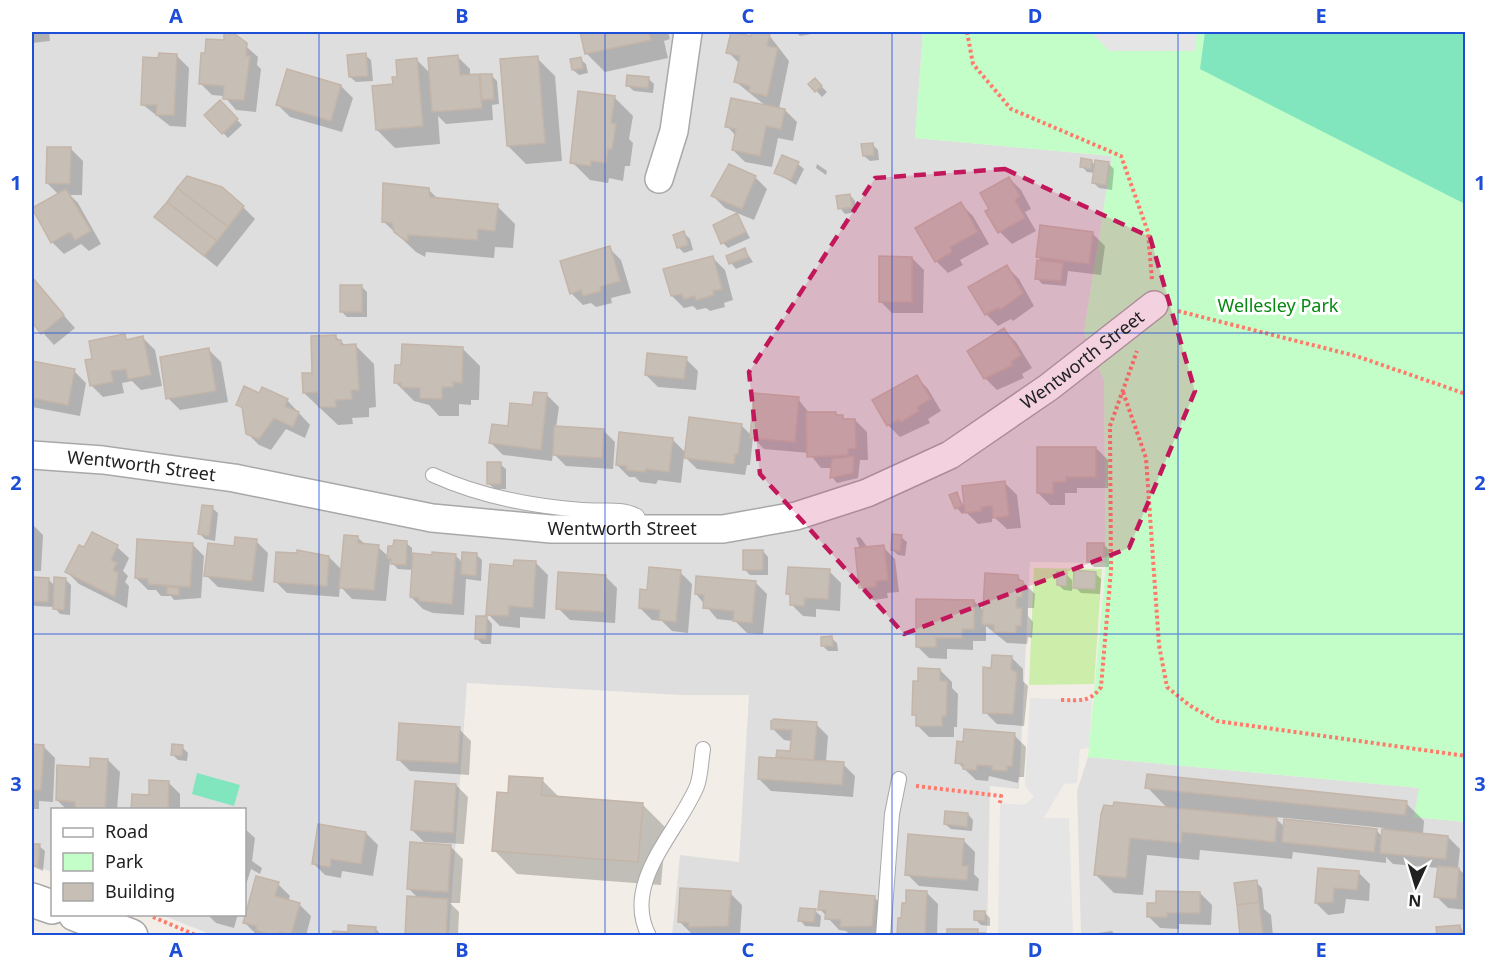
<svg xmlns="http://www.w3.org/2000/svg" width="1497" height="967" font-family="'Noto Sans',sans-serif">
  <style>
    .residential { fill: #dfdede }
    .grass { fill: #cea }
    .park { fill: #c3fdc7 }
    .pitch { fill: #81e5be }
    .parking { fill: #e5e5e5 }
    .shadow { fill: #0003; fill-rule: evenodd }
    .building { fill: #c7beb6; stroke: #c4b5a8; stroke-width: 1.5 }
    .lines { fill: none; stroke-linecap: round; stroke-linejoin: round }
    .service-casing { stroke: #a8a8a8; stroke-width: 16 }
    .minor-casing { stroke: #a8a8a8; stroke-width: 30 }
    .tertiary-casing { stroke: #a8a8a8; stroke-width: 36 }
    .path { stroke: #ff7a6a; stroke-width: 4; stroke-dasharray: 3 3; stroke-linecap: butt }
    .service { stroke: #fff; stroke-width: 14 }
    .minor { stroke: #fff; stroke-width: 27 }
    .tertiary { stroke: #fff; stroke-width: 33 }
    .marked { fill: #c2185b; fill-opacity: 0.2; stroke: #c2185b; stroke-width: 4.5; stroke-dasharray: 12 8; stroke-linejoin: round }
    .grid { fill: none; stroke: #1d4ed8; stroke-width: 1.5; stroke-opacity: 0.55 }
    .labels { text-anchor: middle; stroke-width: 6; stroke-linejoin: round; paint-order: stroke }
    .park-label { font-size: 18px; fill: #058910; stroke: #fff }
    .street-label { font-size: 18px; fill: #212121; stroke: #fff }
    .neatline { fill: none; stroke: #1d4ed8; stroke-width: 2 }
    .grid-label { font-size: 20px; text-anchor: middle; font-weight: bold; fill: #1d4ed8 }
  </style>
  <rect width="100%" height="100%" fill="#f2eee7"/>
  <path class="residential" d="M 32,32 L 923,32 L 915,138 L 1112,156 L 1084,332 L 1104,378 L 1106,563 L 1030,562 L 1019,789 L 990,786 L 987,935 L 672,935 L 680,855 L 739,862 L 749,695 L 681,695 L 467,683 L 449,935 L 212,935 L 162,915 L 244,914 L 244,810 L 52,810 L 52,872 L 32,865 Z
    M 1088,757 L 1420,788 L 1414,817 L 1465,822 L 1465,935 L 1081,935 L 1077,791 Z"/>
  <path class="grass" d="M 1034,568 L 1102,569 L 1094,684 L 1029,685 Z"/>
  <path class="park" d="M 923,32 L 1465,32 L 1465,822 L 1414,817 L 1419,788 L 1088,757 L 1106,563 L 1104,381 L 1084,332 L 1112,156 L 915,138 Z"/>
  <path class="pitch" d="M 1205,32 L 1465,32 L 1465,204 L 1200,69 Z
    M 197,773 L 240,785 L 234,806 L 192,794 Z"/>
  <path class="parking" d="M 1091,32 L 1197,32 L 1195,51 L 1109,51 Z
    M 1030,698 L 1092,700 L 1089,748 L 1080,749 L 1077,783 L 1064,784 L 1044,818 L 1069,818 L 1073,935 L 998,935 L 1000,803 L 1024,805 L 1034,797 L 1025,786 Z"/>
  <path class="shadow" d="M 32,32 L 49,32 L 50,41 L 32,43 Z
    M 226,32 L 230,32 L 258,57 L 257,65 L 261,69 L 256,112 L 236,110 L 224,96 L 212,95 L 200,83 L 207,54 L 225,42 Z
    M 582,32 L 668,32 L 670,39 L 664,41 L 668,58 L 605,72 L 587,54 Z
    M 753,32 L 769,35 L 789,61 L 779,109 L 785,110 L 797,122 L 793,141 L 778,138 L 772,167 L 745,162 L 733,150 L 736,136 L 727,126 L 766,106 L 736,82 L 740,64 L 728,52 L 752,38 Z
    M 796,32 L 817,32 L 817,33 L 800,36 Z
    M 365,55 L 371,60 L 373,81 L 356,82 L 350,77 Z
    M 177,56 L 189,68 L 186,127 L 170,126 L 142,104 Z
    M 458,57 L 470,69 L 470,76 L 478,75 L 482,79 L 491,75 L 497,81 L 499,104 L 492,105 L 493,120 L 446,124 L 438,116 L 440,144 L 395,148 L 377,130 L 399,78 L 417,60 L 430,73 Z
    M 537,58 L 555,76 L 562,161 L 526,164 L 508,146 Z
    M 580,59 L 586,64 L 588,73 L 579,75 L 573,70 Z
    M 288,70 L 341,86 L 353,98 L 342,132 L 290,117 L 278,105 Z
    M 648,78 L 654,84 L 653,93 L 634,91 L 628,86 Z
    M 815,80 L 827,92 L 822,97 L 810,84 Z
    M 615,98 L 633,116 L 629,139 L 633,143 L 630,166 L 625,166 L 623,181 L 609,178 L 608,183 L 590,180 L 572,162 Z
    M 220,102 L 242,125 L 228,138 L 206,115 Z
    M 872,144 L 878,150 L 879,160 L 870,161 L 864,156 Z
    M 71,149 L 83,161 L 82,195 L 70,195 L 78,203 L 101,244 L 89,251 L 81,244 L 64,254 L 52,242 L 59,195 L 47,183 Z
    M 1091,161 L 1096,166 L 1108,163 L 1114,169 L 1112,190 L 1099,188 L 1094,183 L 1095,173 L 1087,172 L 1082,166 Z
    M 798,164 L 804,169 L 796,185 L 775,172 Z
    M 817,164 L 827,171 L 826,175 L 816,168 Z
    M 755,177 L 767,189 L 754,220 L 725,208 L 713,196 Z
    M 1009,178 L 1021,190 L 1031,209 L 1025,212 L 1036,231 L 1012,244 L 1000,232 L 988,211 Z
    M 428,189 L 439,200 L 497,206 L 515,224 L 513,248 L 495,247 L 494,258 L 426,252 L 425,257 L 416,252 L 384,222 Z
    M 850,195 L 855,201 L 857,212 L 845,214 L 840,208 Z
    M 961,204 L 973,216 L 989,244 L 960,260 L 963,265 L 948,273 L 936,261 L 918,228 Z
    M 243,207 L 255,219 L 217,267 L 156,217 Z
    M 737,215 L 750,238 L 728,248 L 723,243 Z
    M 684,233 L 690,239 L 693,250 L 684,253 L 678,247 Z
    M 1093,234 L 1105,246 L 1101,275 L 1068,271 L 1066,286 L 1042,284 L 1037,278 L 1043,262 L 1037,256 Z
    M 609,248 L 621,260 L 631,293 L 611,298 L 612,303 L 596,307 L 591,303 L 583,305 L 571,293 Z
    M 745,250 L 753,262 L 736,269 L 731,263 Z
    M 713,258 L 725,270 L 733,300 L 724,303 L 725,307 L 710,311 L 706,308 L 697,310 L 693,306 L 684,308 L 672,296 Z
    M 912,258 L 924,270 L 923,313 L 892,313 L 880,301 Z
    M 1007,267 L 1019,279 L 1034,306 L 1013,321 L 1011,319 L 998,326 L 986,314 Z
    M 32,280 L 75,328 L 54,345 L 36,325 L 32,326 Z
    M 361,286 L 367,292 L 367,317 L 347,317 L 341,311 Z
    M 1004,330 L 1016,342 L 1032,368 L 1022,374 L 1024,378 L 997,390 L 985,378 Z
    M 124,336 L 129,341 L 143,338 L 155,350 L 162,386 L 141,390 L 132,381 L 122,383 L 124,393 L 103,397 L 91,385 L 94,360 Z
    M 335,336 L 346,346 L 356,346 L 374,364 L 376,407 L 369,408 L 369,417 L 352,418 L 353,424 L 338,425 L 304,393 Z
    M 462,348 L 480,366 L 479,400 L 471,400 L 471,405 L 459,404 L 459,416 L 439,416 L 429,405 L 414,401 L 396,383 Z
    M 209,350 L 221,362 L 228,402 L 180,410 L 168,398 Z
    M 686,359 L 698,371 L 696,390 L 658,387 L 646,375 Z
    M 32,363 L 74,371 L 86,383 L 80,416 L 32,407 Z
    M 917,377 L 928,389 L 941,411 L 928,419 L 930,423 L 900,437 L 888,425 Z
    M 260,395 L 287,400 L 310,425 L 305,438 L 286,429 L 271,450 L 259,445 L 247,433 L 244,410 L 238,404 Z
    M 547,395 L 559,407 L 556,428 L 603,430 L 615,442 L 613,469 L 566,466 L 553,453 L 552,461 L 503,455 L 491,443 Z
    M 798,399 L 810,414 L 835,413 L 846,420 L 855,420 L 867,432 L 868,460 L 860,460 L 858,478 L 837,483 L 832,477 L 833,468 L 821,468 L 809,453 L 764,449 L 753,438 L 750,465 L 747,465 L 745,475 L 697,469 L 684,456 L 681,483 L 658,480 L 656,484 L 640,482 L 635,477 L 629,477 L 617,465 L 672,439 L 686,453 L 741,425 L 752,436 Z
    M 1096,448 L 1108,460 L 1108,488 L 1077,488 L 1077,493 L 1065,493 L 1065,505 L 1050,505 L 1038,493 Z
    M 500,464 L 506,469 L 506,489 L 495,489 L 489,484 Z
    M 1005,483 L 1017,495 L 1021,528 L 1007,529 L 995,518 L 992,518 L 992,522 L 978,524 L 966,512 L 962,514 L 957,508 L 956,494 L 965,507 Z
    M 212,508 L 218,513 L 215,541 L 205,539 L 200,534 Z
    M 32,524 L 43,535 L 41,571 L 32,571 Z
    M 860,537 L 868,548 L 883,547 L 895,559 L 899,592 L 887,593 L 888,598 L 873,600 L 861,588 L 860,549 L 856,538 Z
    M 901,537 L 907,542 L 905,556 L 898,555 L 892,550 Z
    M 358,538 L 366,545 L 378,547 L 389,557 L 406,543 L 412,548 L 412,554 L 455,555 L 463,563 L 476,554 L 482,560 L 481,581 L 466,579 L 464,615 L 433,613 L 423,609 L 411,597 L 413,570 L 398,569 L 390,561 L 386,601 L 352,599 L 340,586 L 339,597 L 287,593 L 275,581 L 329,557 L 342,570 Z
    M 256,541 L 268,553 L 264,592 L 218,587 L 206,575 L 236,548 Z
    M 192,544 L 204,556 L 201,598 L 174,600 L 171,596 L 161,596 L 156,590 L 148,590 L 136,578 Z
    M 1103,544 L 1109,550 L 1109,567 L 1094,567 L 1088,561 Z
    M 117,547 L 129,558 L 123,571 L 128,576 L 125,582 L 129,586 L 127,608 L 79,584 L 67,572 L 85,549 Z
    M 763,551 L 768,557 L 768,575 L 750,575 L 744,569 Z
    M 536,563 L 548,575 L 545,619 L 520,617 L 520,628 L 500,626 L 488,614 L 515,568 Z
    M 829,571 L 841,583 L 840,611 L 816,609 L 816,617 L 803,616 L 791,604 L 791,597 L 788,593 Z
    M 680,572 L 692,584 L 688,633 L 672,631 L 662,621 L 652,620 L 640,608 L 648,592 Z
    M 1095,573 L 1101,579 L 1100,594 L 1081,593 L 1075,587 Z
    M 1066,574 L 1072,580 L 1072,591 L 1064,590 L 1058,585 Z
    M 605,576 L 617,588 L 615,623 L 570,620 L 558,608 Z
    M 1018,577 L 1035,594 L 1034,608 L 1028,608 L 1028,616 L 1033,622 L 1032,638 L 1028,637 L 1027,644 L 1007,643 L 986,626 L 986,641 L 973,641 L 973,650 L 947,649 L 947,659 L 929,658 L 917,646 L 974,601 L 984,611 Z
    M 32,578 L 48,579 L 55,586 L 65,579 L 71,585 L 70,615 L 60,614 L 54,607 L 35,606 L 32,603 Z
    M 755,582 L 767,594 L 763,634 L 747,633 L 735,621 L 717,619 L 696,594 Z
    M 487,618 L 492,624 L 491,644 L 482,644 L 476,638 Z
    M 831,638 L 837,643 L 838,651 L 828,651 L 822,645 Z
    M 1011,657 L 1023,669 L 1023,681 L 1028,686 L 1024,726 L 997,724 L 985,712 Z
    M 940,670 L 952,682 L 952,688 L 958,694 L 957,727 L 954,727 L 954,737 L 929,737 L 917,725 L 917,718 L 914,714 L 920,682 Z
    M 816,724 L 828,736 L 826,762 L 843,764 L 855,776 L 853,797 L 771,791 L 759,779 L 778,759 L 778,751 L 792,752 L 792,741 L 784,740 L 772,728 Z
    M 459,729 L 471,741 L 469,775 L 410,771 L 398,759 Z
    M 1014,735 L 1026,747 L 1024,777 L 1019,777 L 1018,783 L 989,776 L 988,781 L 976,780 L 957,762 Z
    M 32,746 L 43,746 L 55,758 L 53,802 L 39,801 L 39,809 L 32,809 Z
    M 182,747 L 188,753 L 187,761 L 178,760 L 172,754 Z
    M 108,760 L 120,772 L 117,810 L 67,810 L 57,800 L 91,768 Z
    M 542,780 L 560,798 L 642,804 L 666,828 L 661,885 L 517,874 L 494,850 L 509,795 Z
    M 168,782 L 180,794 L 180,810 L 133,810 Z
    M 456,785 L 468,797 L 464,844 L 424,842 L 412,830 Z
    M 1147,787 L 1406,803 L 1424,821 L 1423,834 L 1448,837 L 1460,849 L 1458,868 L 1466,876 L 1466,910 L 1448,908 L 1436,896 L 1439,868 L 1393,864 L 1386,857 L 1386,863 L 1293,852 L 1292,859 L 1200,850 L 1199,860 L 1147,855 L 1143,895 L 1114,893 L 1096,875 L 1105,807 L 1168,809 ZM 1274,817 L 1286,818 L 1285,827 ZM 1286,818 L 1384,828 L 1383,837 L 1376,830 L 1286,821 Z
    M 968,814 L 973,820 L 972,831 L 951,829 L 945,824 Z
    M 244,828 L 255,838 L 252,861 L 262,868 L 260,874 L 251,869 L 244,891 Z
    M 366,833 L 378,845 L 373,876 L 342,871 L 341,878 L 325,875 L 313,863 Z
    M 963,840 L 975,852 L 974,874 L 979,879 L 978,891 L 919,886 L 907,874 Z
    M 32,845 L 39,846 L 45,851 L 43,871 L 32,866 Z
    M 451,847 L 463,859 L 460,903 L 450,903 L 459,912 L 458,936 L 407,936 L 419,899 L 409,889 Z
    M 1319,869 L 1358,872 L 1370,884 L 1369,901 L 1346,899 L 1344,913 L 1328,915 L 1316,903 Z
    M 1256,882 L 1262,888 L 1264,909 L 1271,915 L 1273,936 L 1242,936 Z
    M 278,884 L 290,896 L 288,901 L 299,904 L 311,916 L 306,936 L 262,936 L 256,934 L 244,922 Z
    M 926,892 L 938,904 L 937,936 L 899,936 L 907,905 Z
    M 730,893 L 742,905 L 740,936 L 699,936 L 691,933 L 679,921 Z
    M 1200,893 L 1212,905 L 1211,925 L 1179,924 L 1179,929 L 1160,928 L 1148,916 Z
    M 874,897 L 886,909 L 884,936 L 851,936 L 846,931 L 839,930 L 820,909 Z
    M 815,911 L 821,916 L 820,927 L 805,926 L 800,920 Z
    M 985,913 L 990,918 L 990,926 L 981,925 L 976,920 Z
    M 207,914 L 238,914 L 234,928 L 216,923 Z
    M 1460,926 L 1466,936 L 1439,936 Z
    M 375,928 L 382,936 L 334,936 L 349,933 Z
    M 1112,931 L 1116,936 L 1098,936 L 1098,933 Z"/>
  <path class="building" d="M 224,32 L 232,32 L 247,43 L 246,56 L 250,56 L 244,100 L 223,99 L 224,86 L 199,84 L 201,53 L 205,53 L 206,39 L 224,40 Z
    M 580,32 L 649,32 L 651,40 L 585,54 Z
    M 731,32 L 751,36 L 751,32 L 770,34 L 767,46 L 778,48 L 767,96 L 749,92 L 750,86 L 734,82 L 740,56 L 726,53 Z
    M 159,53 L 177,54 L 174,115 L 156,115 L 157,105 L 141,105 L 143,57 L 158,58 Z
    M 366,53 L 368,76 L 349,77 L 347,55 Z
    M 458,55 L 460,75 L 479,74 L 482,108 L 432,112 L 428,58 Z
    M 538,56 L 545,143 L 507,146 L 500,59 Z
    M 581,57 L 583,68 L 572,70 L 570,59 Z
    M 417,58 L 423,126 L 376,130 L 372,86 L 393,84 L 392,77 L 397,77 L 396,60 Z
    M 287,69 L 341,85 L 331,121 L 276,105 Z
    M 480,74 L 492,74 L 494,99 L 482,100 Z
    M 627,75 L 649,77 L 648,88 L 626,86 Z
    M 815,78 L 822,86 L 815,92 L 808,84 Z
    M 578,91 L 615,96 L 611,123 L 616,124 L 612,149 L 608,149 L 606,163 L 591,161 L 591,166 L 570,163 Z
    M 731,98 L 785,109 L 781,129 L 766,126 L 760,156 L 732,150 L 736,129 L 725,127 Z
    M 220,100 L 238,119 L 222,134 L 204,115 Z
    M 873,143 L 874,155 L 863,156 L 861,144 Z
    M 47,147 L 71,147 L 70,184 L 46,183 Z
    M 782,155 L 799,162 L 791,180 L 774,173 Z
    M 1081,158 L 1092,160 L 1091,169 L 1080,167 Z
    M 1095,160 L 1109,162 L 1106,185 L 1092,183 Z
    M 729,164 L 756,176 L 742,209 L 711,196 Z
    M 187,176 L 222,187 L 244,206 L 228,227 L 177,188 Z
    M 1009,177 L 1020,196 L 1015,200 L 1025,218 L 998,233 L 985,211 L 989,209 L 980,193 Z
    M 383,183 L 429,188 L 430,197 L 498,204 L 495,231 L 478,229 L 477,240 L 408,235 L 408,241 L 405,240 L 394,232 L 392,223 L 382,222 Z
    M 177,188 L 228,227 L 217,241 L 167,202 Z
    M 66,189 L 91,231 L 75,240 L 70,232 L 51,243 L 32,208 Z
    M 850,194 L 852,207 L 838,209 L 836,196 Z
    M 167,202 L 217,241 L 204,256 L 154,217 Z
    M 961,202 L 978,232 L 950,247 L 952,252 L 935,262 L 915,228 Z
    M 737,213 L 746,232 L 721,244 L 713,225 Z
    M 1040,225 L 1093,232 L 1089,264 L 1036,257 Z
    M 684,231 L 688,245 L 677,248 L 673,235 Z
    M 610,246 L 620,281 L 600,287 L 601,291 L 583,296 L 581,290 L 570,294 L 560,261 Z
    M 745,248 L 748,257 L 729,264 L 726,256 Z
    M 713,256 L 722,289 L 713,291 L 714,295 L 696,300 L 695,296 L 684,299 L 682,294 L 671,296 L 663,269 Z
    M 879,256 L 912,257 L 912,302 L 879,302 Z
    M 1037,260 L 1063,263 L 1061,281 L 1035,279 Z
    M 1007,265 L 1023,293 L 1000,310 L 999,307 L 985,315 L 968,287 Z
    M 32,277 L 64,315 L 41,334 L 32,322 Z
    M 340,285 L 362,285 L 362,312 L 340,312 Z
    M 1004,328 L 1021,355 L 1011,362 L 1013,365 L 984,379 L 967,351 Z
    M 125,334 L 126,340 L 143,336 L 151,375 L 128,379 L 126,369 L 111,371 L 113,382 L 90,386 L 85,360 L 92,359 L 89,341 Z
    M 336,335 L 336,340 L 341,340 L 341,345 L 356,344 L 359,390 L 351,390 L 352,399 L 335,400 L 336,407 L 319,407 L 318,392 L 303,393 L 302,373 L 312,373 L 311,336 Z
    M 402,344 L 463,347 L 462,383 L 453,382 L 453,387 L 442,387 L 442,399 L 420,398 L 420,388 L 401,387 L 401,383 L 394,383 L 395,365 L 401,365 Z
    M 209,348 L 216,391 L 166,399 L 160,357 Z
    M 647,353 L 687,357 L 684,379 L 645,375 Z
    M 32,361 L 75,369 L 68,405 L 32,398 Z
    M 917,375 L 931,399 L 917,407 L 919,411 L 901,422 L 899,419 L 887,426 L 872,400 Z
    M 244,386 L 259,393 L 262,387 L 288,399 L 285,406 L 299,412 L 293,427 L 274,418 L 259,439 L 246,434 L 242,407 L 236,405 Z
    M 534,392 L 547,393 L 541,450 L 489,443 L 492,424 L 508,426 L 510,403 L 532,405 Z
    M 754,393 L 799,397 L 795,442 L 750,438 Z
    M 806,412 L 836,412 L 836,415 L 843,415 L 843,419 L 855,419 L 856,448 L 848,449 L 848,455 L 807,457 Z
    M 689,417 L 742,424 L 738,454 L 735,454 L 734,464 L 684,458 Z
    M 554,426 L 604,429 L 602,458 L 553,455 Z
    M 619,432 L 673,438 L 669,472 L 646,469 L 645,472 L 626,470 L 627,466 L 616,465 Z
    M 1037,447 L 1096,447 L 1096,477 L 1066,477 L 1066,482 L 1053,482 L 1053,494 L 1037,493 Z
    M 854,456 L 853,473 L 830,478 L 832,459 Z
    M 487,462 L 501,462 L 501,484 L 487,484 Z
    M 1005,481 L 1009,516 L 993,518 L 992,506 L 981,507 L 981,511 L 965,513 L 962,486 Z
    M 957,492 L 962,506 L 955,509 L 949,495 Z
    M 202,505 L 213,506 L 209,536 L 198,534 Z
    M 92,532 L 118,545 L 111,560 L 117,563 L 113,570 L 118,573 L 115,597 L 65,572 L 79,545 L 84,547 Z
    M 892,534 L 902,535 L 900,551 L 891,550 Z
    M 344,535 L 358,536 L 358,543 L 379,545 L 374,590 L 339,588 Z
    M 235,537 L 257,539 L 252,581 L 204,576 L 208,543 L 234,546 Z
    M 137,539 L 193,543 L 190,587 L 148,584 L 148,579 L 135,578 Z
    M 394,540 L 407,541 L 406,565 L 391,564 L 391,559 L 387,558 L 388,546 L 393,546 Z
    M 1087,543 L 1104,543 L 1104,562 L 1087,562 Z
    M 884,545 L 888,580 L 876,581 L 876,587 L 859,588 L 855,548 Z
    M 297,550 L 329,556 L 327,586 L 274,582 L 276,552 L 297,553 Z
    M 743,550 L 763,550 L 763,570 L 743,570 Z
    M 432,552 L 456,554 L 452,604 L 419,601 L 419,598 L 410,597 L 413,553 L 432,555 Z
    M 462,552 L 477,553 L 476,576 L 461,574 Z
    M 514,560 L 536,561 L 533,608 L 509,606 L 508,616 L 486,615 L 490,564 L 513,566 Z
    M 649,567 L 681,570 L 676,622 L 659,620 L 660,610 L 639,608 L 640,589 L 647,590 Z
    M 788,567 L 830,569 L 828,599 L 805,598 L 804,606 L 790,605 L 790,594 L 786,594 Z
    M 1074,570 L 1096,572 L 1095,589 L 1073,588 Z
    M 558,572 L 606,575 L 604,612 L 556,609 Z
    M 1057,572 L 1067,573 L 1066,586 L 1057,585 Z
    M 985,573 L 1018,575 L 1018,580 L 1023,581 L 1022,597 L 1017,597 L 1016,608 L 1022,608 L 1021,626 L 1016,626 L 1016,633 L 994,632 L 994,625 L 982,624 Z
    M 696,576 L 756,581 L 752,623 L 733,621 L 734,611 L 703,608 L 704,595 L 695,594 Z
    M 32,577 L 49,578 L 48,602 L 32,601 Z
    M 54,577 L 66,578 L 64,610 L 53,609 Z
    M 167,587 L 179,588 L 179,595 L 167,594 Z
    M 916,599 L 974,600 L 974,629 L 962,629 L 962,638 L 936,638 L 936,647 L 916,647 Z
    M 476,616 L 487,616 L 486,639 L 475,639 Z
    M 832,636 L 833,646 L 821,646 L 821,637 Z
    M 992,655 L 1012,656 L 1011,669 L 1017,673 L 1013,714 L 983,713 L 983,667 L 991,668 Z
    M 918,668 L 940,669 L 940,681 L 947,681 L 946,716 L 942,716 L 942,726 L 916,726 L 916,715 L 912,715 L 913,681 L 918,681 Z
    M 774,719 L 817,722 L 814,760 L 776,757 L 777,750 L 790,751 L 792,730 L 771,729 L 771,721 Z
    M 399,723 L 460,727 L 458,763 L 397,760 Z
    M 964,729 L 1015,733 L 1012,766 L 1007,766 L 1007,771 L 992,770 L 992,766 L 977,765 L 976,770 L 963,769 L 963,764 L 955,763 L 957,741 L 963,742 Z
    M 32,744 L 44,745 L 41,790 L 32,790 Z
    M 172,744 L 183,745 L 182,756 L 171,755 Z
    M 759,757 L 844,762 L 842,785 L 758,779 Z
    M 90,758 L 108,759 L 105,810 L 75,810 L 75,802 L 56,800 L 57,765 L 90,767 Z
    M 1147,774 L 1407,801 L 1405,815 L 1145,788 Z
    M 509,776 L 543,778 L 541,795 L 643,803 L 638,862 L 492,851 L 497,792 L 508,793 Z
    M 149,780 L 169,781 L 168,810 L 131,810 L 132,794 L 149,795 Z
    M 415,781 L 456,784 L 453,833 L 411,830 Z
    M 1114,802 L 1277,818 L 1275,842 L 1182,832 L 1181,843 L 1130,838 L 1126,878 L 1094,875 L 1101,814 L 1104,805 L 1113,806 Z
    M 945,811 L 968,813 L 967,827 L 944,824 Z
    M 1284,819 L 1377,829 L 1374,852 L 1282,842 Z
    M 318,824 L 366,832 L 361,864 L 331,859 L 330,867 L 312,864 Z
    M 1382,829 L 1448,836 L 1446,859 L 1380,853 Z
    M 908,834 L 964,839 L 962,866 L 968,866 L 967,880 L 905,875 Z
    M 410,842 L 451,845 L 448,892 L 407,889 Z
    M 32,844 L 40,844 L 38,867 L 32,865 Z
    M 1438,866 L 1459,868 L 1456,899 L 1434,897 Z
    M 1318,868 L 1359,871 L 1357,890 L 1334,888 L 1333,902 L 1315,903 Z
    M 256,876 L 279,882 L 275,896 L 300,903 L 291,935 L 280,932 L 279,936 L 274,936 L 256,930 L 257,926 L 243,923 Z
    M 1257,880 L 1259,902 L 1237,905 L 1234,883 Z
    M 680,888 L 731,891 L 728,926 L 688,927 L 689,923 L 678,922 Z
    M 906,890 L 927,891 L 925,936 L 897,936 L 898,918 L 901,918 L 902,903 L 906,903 Z
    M 820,891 L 875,896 L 872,926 L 840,927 L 841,920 L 825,919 L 826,910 L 818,910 Z
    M 1156,891 L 1200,892 L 1200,913 L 1167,913 L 1167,917 L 1147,917 L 1147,903 L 1156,903 Z
    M 407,896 L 448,899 L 446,936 L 405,936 Z
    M 1259,902 L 1263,936 L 1240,936 L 1237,905 Z
    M 800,908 L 816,909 L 814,922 L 798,921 Z
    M 974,911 L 985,911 L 985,921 L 974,920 Z
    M 348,925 L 376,927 L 375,936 L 333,936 L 333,931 L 348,932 Z
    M 1460,925 L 1461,936 L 1437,936 L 1436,927 Z
    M 947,929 L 978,929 L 978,933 L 985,933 L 985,936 L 947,936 Z"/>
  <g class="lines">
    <g class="service-casing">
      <path id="service" d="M 433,475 C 479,496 531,506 582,510 C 602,512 620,507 637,516 L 643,529
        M 649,936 C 621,883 678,832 697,786 C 701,775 701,761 703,749
        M 883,936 L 892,814 L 899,779"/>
    </g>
    <g class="minor-casing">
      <g id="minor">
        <path d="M 659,179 L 674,131 L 688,32"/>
        <path id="s1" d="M 32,455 L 103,460 L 234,478 L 432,518 L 551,529 L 723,529 L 796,516 L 867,493 L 950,455 L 1049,387 L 1154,305"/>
      </g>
    </g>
    <g class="tertiary-casing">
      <path id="tertiary" d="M 32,900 L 52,907
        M 75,914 L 131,936"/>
    </g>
    <path class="path" d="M 967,32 L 973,64 L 1011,109 L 1121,156 L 1148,232 L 1152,280
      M 1178,311 L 1356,356 L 1466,394
      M 1123,392 L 1146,458 L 1159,645 L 1167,687 L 1189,705 L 1217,721 L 1466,756
      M 1061,700 C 1079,700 1090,703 1101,687 L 1111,570 L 1110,426 L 1137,351
      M 916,786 L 1001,796 L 1000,803
      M 153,917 L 198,936"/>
    <use href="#service" class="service"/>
    <use href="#minor" class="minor"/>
    <use href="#tertiary" class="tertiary"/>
  </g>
  <path class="marked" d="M 1005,169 L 1150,237 L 1195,391 L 1129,548 L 904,634 L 760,474 L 749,372 L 875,178 Z"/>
  <path class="grid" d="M 319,32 L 319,936M 605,32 L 605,936M 892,32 L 892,936M 1178,32 L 1178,936M 32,333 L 1466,333M 32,634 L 1466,634"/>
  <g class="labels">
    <g class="park-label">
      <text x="1278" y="312">Wellesley Park</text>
    </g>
    <g class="street-label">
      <text dy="6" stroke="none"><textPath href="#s1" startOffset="1100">Wentworth Street</textPath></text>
      <text dy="6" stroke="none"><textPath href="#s1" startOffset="110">Wentworth Street</textPath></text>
      <text dy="6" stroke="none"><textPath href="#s1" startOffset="596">Wentworth Street</textPath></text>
    </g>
  </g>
  <rect width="1497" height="967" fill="none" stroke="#ffffff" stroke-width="66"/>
  <rect x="51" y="808" width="195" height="108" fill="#ffffff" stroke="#a6a6a6" stroke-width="1.5"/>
  <rect x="63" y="828" width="30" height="9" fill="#ffffff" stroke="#a6a6a6" stroke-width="1.5"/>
  <text x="105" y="838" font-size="18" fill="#212121">Road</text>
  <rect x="63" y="853" width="30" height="18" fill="#c3fdc7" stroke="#a6a6a6" stroke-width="1.5"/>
  <text x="105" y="868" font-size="18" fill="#212121">Park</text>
  <rect x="63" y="883" width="30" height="18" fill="#c7beb6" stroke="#a6a6a6" stroke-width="1.5"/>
  <text x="105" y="898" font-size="18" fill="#212121">Building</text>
  <g transform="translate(1416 886) rotate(184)" stroke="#ffffff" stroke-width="4.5" paint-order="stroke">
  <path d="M0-4.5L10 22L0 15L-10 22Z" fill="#212121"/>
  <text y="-9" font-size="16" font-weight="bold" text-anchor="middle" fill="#212121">N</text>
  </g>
  <rect x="33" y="33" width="1431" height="901" class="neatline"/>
  <g class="grid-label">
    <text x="176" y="23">A</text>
    <text x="462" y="23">B</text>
    <text x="748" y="23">C</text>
    <text x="1035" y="23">D</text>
    <text x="1321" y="23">E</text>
    <text x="16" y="190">1</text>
    <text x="1480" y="190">1</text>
    <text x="16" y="490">2</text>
    <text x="1480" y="490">2</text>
    <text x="16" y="791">3</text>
    <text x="1480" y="791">3</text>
    <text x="176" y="957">A</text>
    <text x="462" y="957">B</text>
    <text x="748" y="957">C</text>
    <text x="1035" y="957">D</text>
    <text x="1321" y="957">E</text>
  </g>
</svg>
